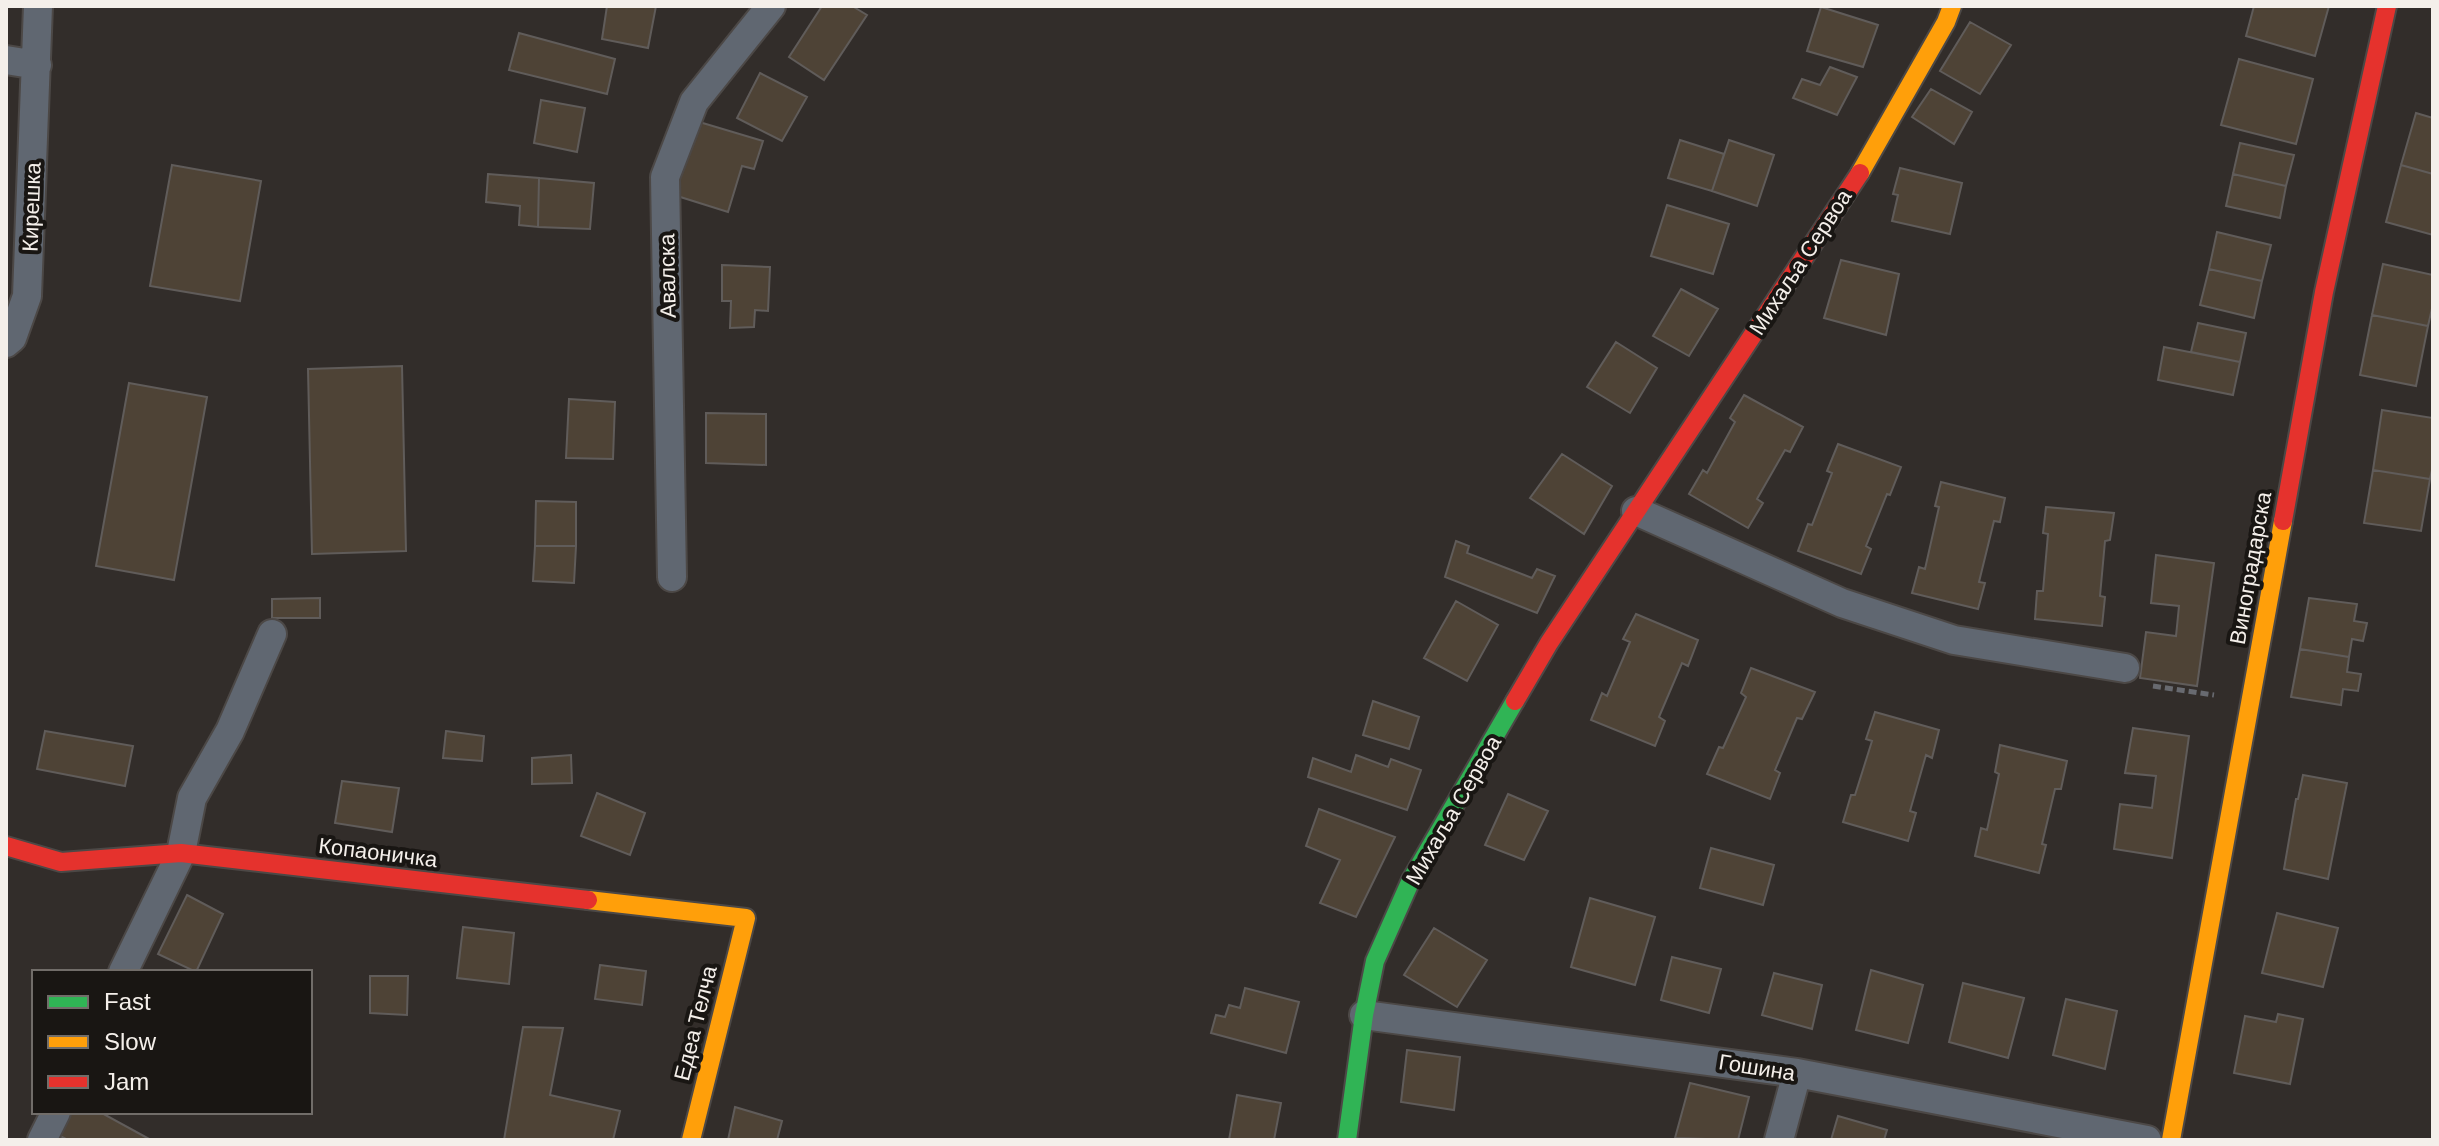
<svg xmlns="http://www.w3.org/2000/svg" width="2439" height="1146" font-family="Helvetica,sans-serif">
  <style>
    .building { fill: #4e4336; stroke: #605c5a; stroke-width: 2 }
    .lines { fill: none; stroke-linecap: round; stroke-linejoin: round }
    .street-casing { stroke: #4c4846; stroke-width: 32 }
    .fast-casing { stroke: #4c4846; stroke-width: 22 }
    .slow-casing { stroke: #4c4846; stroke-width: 22 }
    .jam-casing { stroke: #4c4846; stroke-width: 22 }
    .path { stroke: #686a70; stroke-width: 5; stroke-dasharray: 8 4; stroke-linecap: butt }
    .street { stroke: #606771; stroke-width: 28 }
    .fast { stroke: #30b455; stroke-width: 18 }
    .slow { stroke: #ff9f0a; stroke-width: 18 }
    .jam { stroke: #e5322d; stroke-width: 18 }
    .labels { text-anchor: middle; stroke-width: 8; stroke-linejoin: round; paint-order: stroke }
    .street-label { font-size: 22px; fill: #f4efea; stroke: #191613 }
  </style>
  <rect width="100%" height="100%" fill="#322d2a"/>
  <path class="building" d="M 607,6 L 656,6 L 648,48 L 602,39 Z
    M 822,6 L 852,6 L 867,15 L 824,80 L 789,57 Z
    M 2254,6 L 2329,6 L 2315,56 L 2246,36 Z
    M 1821,7 L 1878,25 L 1863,67 L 1807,51 Z
    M 1970,22 L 2011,45 L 1980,94 L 1940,71 Z
    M 519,33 L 615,59 L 607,94 L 509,70 Z
    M 2239,59 L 2313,79 L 2296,144 L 2221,125 Z
    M 1830,67 L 1857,77 L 1837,115 L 1793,98 L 1802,79 L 1820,85 Z
    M 760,73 L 807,97 L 782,141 L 737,118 Z
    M 1931,89 L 1972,112 L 1954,144 L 1912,117 Z
    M 541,100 L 585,108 L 577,152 L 534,143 Z
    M 2416,113 L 2433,118 L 2433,174 L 2401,165 Z
    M 696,121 L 763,141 L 754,169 L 742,166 L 728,212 L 674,195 Z
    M 1680,140 L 1724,154 L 1712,191 L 1668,178 Z
    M 1729,140 L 1774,155 L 1757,206 L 1712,191 Z
    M 2240,143 L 2294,155 L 2286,186 L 2233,174 Z
    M 172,165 L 261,181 L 240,301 L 150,286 Z
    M 2401,165 L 2433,174 L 2433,235 L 2386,222 Z
    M 1900,168 L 1962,183 L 1950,234 L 1892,221 L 1898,195 L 1893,194 Z
    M 488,174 L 539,178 L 538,227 L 519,225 L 520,206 L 486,202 Z
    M 2233,174 L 2286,186 L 2280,218 L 2226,206 Z
    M 539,178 L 594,183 L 590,229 L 538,227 Z
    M 1667,205 L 1729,224 L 1713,274 L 1651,256 Z
    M 2217,232 L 2271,245 L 2262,281 L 2209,269 Z
    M 1841,260 L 1899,274 L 1886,335 L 1824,318 Z
    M 2383,264 L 2433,275 L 2433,304 L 2428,326 L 2372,315 Z
    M 722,265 L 770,267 L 768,311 L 755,310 L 754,327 L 730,328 L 731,301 L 722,301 Z
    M 2209,269 L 2262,281 L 2254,318 L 2200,305 Z
    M 1681,289 L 1718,309 L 1689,356 L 1653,336 Z
    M 2372,315 L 2428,326 L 2416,386 L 2360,375 Z
    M 2198,323 L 2246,333 L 2240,362 L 2191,352 Z
    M 1616,342 L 1657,368 L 1630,413 L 1587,387 Z
    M 2164,347 L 2240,362 L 2233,395 L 2158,380 Z
    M 402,366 L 406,551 L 312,554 L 308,369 Z
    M 129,383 L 207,397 L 174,580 L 96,566 Z
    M 1744,395 L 1803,427 L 1790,452 L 1785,450 L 1757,499 L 1763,503 L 1748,528 L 1689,494 L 1703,470 L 1707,473 L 1735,422 L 1730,418 Z
    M 569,399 L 615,402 L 613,459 L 566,458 Z
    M 2382,410 L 2433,418 L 2433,465 L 2430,479 L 2373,470 Z
    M 706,413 L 766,414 L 766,465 L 706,463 Z
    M 1838,444 L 1901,467 L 1890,495 L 1887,494 L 1866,546 L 1871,549 L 1861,574 L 1798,551 L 1808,524 L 1812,525 L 1832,473 L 1827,471 Z
    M 1562,454 L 1612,486 L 1584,534 L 1530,498 Z
    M 2373,470 L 2430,479 L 2421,531 L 2364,523 Z
    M 1941,482 L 2005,498 L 2000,522 L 1994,521 L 1979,582 L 1985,583 L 1978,609 L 1912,593 L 1919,567 L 1925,569 L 1939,507 L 1935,506 Z
    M 536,501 L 576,502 L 576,546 L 535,546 Z
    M 2046,507 L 2114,513 L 2110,540 L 2105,541 L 2100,596 L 2105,597 L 2102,626 L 2035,619 L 2037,591 L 2043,591 L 2048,534 L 2043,533 Z
    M 1456,541 L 1469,546 L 1467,553 L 1532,578 L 1537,569 L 1555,576 L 1537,613 L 1445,577 Z
    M 535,546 L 576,546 L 574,583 L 533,581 Z
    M 2156,555 L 2214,563 L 2197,686 L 2140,678 L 2146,632 L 2176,636 L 2179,606 L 2151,603 Z
    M 320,598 L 320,618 L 272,618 L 272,599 Z
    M 2309,598 L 2357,604 L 2354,621 L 2367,623 L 2363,641 L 2352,639 L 2349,657 L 2300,649 Z
    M 1456,601 L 1498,625 L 1467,681 L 1424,658 Z
    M 1636,614 L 1698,640 L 1688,666 L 1682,663 L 1659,717 L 1665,721 L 1655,746 L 1591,720 L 1602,693 L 1607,696 L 1630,642 L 1623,639 Z
    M 2300,649 L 2349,657 L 2347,672 L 2361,674 L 2358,691 L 2343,689 L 2341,705 L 2291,697 Z
    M 1751,668 L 1815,692 L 1802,719 L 1797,718 L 1775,770 L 1780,773 L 1770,799 L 1707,774 L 1719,747 L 1723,748 L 1746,697 L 1741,693 Z
    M 1373,701 L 1419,717 L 1409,749 L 1363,735 Z
    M 1875,712 L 1939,730 L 1932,758 L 1926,755 L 1910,811 L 1916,813 L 1908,841 L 1843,822 L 1851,795 L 1855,795 L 1872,741 L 1866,739 Z
    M 2133,728 L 2189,736 L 2172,858 L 2114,849 L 2120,804 L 2152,808 L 2156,776 L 2125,773 Z
    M 45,731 L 133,746 L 125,786 L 37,769 Z
    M 446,731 L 484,736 L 482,761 L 443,758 Z
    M 2000,745 L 2067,761 L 2061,789 L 2055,789 L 2042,844 L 2046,845 L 2039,873 L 1975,856 L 1981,828 L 1987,830 L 1999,774 L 1995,772 Z
    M 571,755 L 572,783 L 532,784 L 532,758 Z
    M 1356,755 L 1388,767 L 1391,759 L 1421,770 L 1407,810 L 1308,777 L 1313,758 L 1351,772 Z
    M 2303,775 L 2347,783 L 2328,879 L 2284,869 L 2296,799 L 2298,799 Z
    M 342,781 L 399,788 L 392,832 L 335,823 Z
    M 597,793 L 645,813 L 630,855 L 581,836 Z
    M 1508,794 L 1548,811 L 1524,860 L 1485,845 Z
    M 1319,809 L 1395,837 L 1356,917 L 1320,903 L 1340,860 L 1306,846 Z
    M 1711,848 L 1774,865 L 1763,905 L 1700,888 Z
    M 187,895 L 223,914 L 196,972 L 158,954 Z
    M 1590,898 L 1655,917 L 1635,985 L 1571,967 Z
    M 2277,913 L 2338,928 L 2323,987 L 2262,973 Z
    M 463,927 L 514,933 L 509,984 L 457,978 Z
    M 1434,928 L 1487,960 L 1457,1007 L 1404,975 Z
    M 1672,957 L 1721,969 L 1709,1013 L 1661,1000 Z
    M 600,965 L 646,971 L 642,1005 L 595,999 Z
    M 1871,970 L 1923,985 L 1908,1043 L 1856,1030 Z
    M 1774,973 L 1822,985 L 1812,1029 L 1762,1015 Z
    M 370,976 L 408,976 L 407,1015 L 370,1013 Z
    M 1963,983 L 2024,998 L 2008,1058 L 1949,1042 Z
    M 1245,988 L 1299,1002 L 1286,1053 L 1211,1033 L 1216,1015 L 1225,1017 L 1229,1005 L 1240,1008 Z
    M 2066,999 L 2117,1011 L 2105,1069 L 2053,1055 Z
    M 2278,1014 L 2303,1019 L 2290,1084 L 2234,1073 L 2245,1016 L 2276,1022 Z
    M 523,1027 L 563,1028 L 550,1095 L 620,1111 L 613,1140 L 504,1140 Z
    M 1407,1050 L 1460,1057 L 1454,1110 L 1401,1102 Z
    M 1690,1083 L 1749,1097 L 1738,1140 L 1675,1138 Z
    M 1237,1095 L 1281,1103 L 1274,1140 L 1229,1140 Z
    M 735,1107 L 782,1121 L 777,1140 L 728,1140 Z
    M 68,1112 L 100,1112 L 151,1140 L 68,1140 L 56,1134 Z
    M 1838,1116 L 1887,1130 L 1884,1140 L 1831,1140 Z"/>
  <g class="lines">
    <g class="street-casing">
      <path id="street" d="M 6,60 L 37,65
        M 6,343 L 12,338 L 27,296 L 38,6
        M 1636,511 L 1842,603 L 1954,640 L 2125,668
        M 672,577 L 665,177 L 694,102 L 771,6
        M 123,972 L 181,853 L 192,798 L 230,731 L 272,634
        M 1364,1015 L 1797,1073 L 2147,1140
        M 42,1140 L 56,1112
        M 1779,1140 L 1797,1073"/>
    </g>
    <g class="fast-casing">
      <path id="fast" d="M 1347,1140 L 1364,1015 L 1375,961 L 1411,880 L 1515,701"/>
    </g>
    <g class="slow-casing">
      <path id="slow" d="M 1860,173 L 1946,22 L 1952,6
        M 588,900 L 746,918 L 691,1140
        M 2171,1140 L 2283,521"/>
    </g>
    <g class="jam-casing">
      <path id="jam" d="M 2283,521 L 2324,292 L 2387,6
        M 1515,701 L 1549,643 L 1860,173
        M 6,846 L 61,862 L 181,853 L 588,900"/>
    </g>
    <path class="path" d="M 2153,686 L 2214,695"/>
    <use href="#street" class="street"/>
    <use href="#fast" class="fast"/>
    <use href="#slow" class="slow"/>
    <use href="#jam" class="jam"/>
  </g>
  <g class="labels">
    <g class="street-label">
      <text transform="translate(31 207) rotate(-88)" y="8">Кирешка</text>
      <text transform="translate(1800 262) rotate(-57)" y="8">Михаља Сервоа</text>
      <text transform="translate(667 276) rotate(-91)" y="8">Авалска</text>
      <text transform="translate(2250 568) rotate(-80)" y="8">Виноградарска</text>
      <text transform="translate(1453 810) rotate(-60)" y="8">Михаља Сервоа</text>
      <text transform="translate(378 852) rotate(7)" y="8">Копаоничка</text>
      <text transform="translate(695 1023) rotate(-76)" y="8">Едеа Телча</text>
      <text transform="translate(1757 1067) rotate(9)" y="8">Гошина</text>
    </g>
  </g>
  <rect width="2439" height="1146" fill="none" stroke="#f4efea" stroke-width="16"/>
  <rect x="32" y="970" width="280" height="144" fill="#191613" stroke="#716d69" stroke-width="2"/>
  <rect x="48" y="996" width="40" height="12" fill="#30b455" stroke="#716d69" stroke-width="2"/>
  <text x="104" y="1010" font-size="24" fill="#f4efea">Fast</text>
  <rect x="48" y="1036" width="40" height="12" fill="#ff9f0a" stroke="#716d69" stroke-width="2"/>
  <text x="104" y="1050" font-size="24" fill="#f4efea">Slow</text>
  <rect x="48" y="1076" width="40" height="12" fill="#e5322d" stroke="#716d69" stroke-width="2"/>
  <text x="104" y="1090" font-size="24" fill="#f4efea">Jam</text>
</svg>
